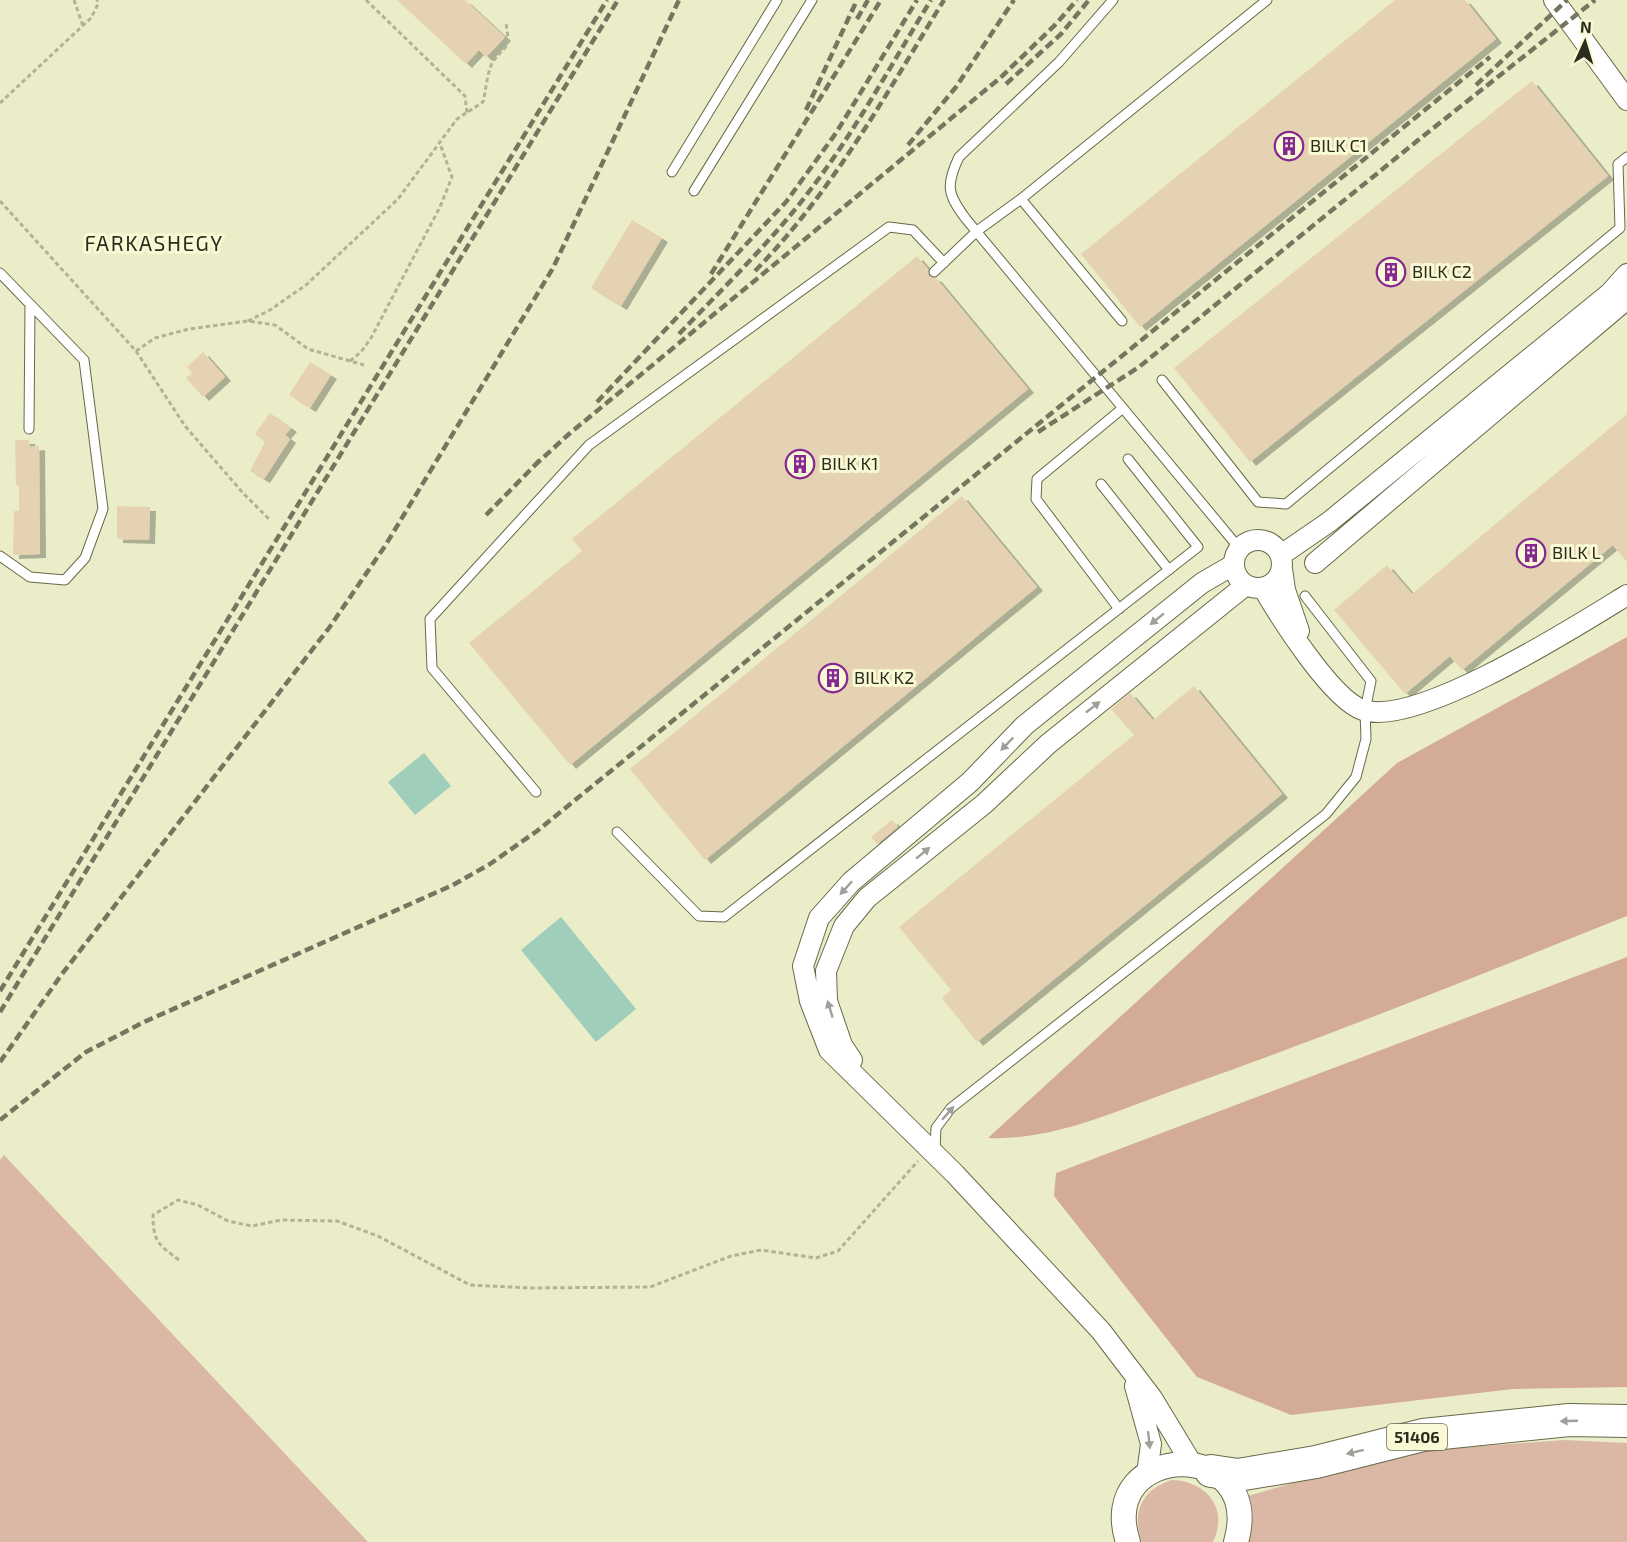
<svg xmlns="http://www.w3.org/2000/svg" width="1627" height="1542" font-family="'Exo 2',sans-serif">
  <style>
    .green { fill: #dbb8a6 }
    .forest { fill: #d4ab95 }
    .water { fill: #9fceba }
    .building { fill: #e5d2b2; filter: url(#shadow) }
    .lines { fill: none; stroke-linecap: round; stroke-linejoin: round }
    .service-casing { stroke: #686949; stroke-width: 11 }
    .minor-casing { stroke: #686949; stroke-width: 22 }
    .tertiary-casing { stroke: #686949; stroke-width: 26 }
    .trunk-casing { stroke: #686949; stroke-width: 34 }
    .path { stroke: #b1b395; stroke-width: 3; stroke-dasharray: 4.5 3; stroke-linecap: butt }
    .service { stroke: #fff; stroke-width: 9 }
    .minor { stroke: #fff; stroke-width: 20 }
    .tertiary { stroke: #fff; stroke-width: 24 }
    .trunk { stroke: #fff; stroke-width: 32 }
    .rail { stroke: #75765f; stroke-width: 4.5; stroke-dasharray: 9 4.5; stroke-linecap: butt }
    .oneway { fill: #a0a09a }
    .labels { text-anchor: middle; stroke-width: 6; stroke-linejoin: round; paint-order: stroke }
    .shield { fill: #f9fad5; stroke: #6a6a55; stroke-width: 1.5 }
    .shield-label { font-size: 16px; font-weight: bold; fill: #2c2c1e }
    .poi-label { font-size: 18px; fill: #2c2c1e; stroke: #f9fad5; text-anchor: start }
    .quarter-label { font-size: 21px; letter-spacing: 1.5px; fill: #2c2c1e; stroke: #f9fad5 }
  </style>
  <defs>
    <filter id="shadow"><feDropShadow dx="6" dy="4" stdDeviation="0" flood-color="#0004"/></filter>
  </defs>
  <rect width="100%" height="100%" fill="#ebedc8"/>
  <path class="green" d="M 4,1155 L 368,1542 L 0,1542 L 0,1160 Z
    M 1565,1440 L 1627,1443 L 1627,1542 L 1246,1542 L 1252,1517 L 1248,1496 L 1351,1466 L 1439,1449 Z
    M 1172,1480 C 1207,1481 1229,1509 1213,1542 L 1142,1542 C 1131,1513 1142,1489 1172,1480 Z"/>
  <path class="forest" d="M 1627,637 L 1627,916 C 1482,974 1337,1033 1189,1085 C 1124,1107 1057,1141 988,1138 L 1397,763 Z
    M 1627,957 L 1627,1387 L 1513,1389 L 1291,1415 L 1197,1377 L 1054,1196 L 1056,1173 Z"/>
  <path class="water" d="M 424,753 L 451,786 L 415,815 L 388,782 Z
    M 561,917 L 636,1009 L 596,1042 L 521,950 Z"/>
  <path class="building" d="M 397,0 L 465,0 L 505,37 L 486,57 L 479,50 L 466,64 Z
    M 1395,0 L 1465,0 L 1496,39 L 1140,327 L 1081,254 Z
    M 1532,81 L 1608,176 L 1250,462 L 1174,368 Z
    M 632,220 L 662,238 L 621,306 L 591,288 Z
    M 917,256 L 928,269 L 929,276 L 936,278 L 1028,389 L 570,765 L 469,643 L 582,551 L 572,539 Z
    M 203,352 L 225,377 L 203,397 L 186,378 L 192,373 L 187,367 Z
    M 310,362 L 331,375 L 310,408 L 289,395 Z
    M 270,413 L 291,428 L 285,435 L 290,439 L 264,479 L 250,471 L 265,442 L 255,434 Z
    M 1627,414 L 1627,562 L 1613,545 L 1462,670 L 1450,656 L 1405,694 L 1334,610 L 1387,565 L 1412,594 Z
    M 15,440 L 29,440 L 30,447 L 39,446 L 40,554 L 13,555 L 14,511 L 19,511 L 19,486 L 16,486 Z
    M 962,496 L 1037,587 L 705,860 L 630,769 Z
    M 117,506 L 150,507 L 149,540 L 117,539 Z
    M 1194,686 L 1282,794 L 977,1042 L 942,998 L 951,990 L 899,927 L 1134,735 L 1111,709 L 1130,693 L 1153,720 Z
    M 892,820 L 898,827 L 877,844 L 871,837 Z"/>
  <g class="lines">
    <g class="service-casing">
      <path id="service" d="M 1113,0 L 1059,62 L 959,157 C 945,186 948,195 966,219 L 1239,548
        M 672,172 L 777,0
        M 694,191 L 812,0
        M 1021,199 L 1122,321
        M 934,272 L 977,231 L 1021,199 L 1267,0
        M 0,273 L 84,360 L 103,509 L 85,558 L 65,580 L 30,577 L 0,556
        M 1162,380 L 1258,502 L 1286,504 L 1620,228 L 1618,164 L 1627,157
        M 29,429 L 30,304
        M 1101,484 L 1169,570
        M 1119,609 L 1036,499 L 1037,479 L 1123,408
        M 536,792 L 432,668 L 430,619 L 589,445 L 889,227 L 913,230 L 944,263
        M 617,832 L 699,916 L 724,917 L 1198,547 L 1128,459
        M 935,1150 L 936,1128 L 951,1108 L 1326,814 L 1356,777 L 1366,739 L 1365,711 L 1371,681 L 1305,596"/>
    </g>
    <g class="minor-casing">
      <path id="minor" d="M 1554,0 L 1627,100
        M1234 564a24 24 0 1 1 48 0a24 24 0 1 1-48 0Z
        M 1281,555 L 1329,522 L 1610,293 L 1627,274
        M 1315,563 L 1627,299
        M 1282,569 L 1285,590 L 1299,631
        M 1263,588 C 1280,617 1332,700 1363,710 C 1417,728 1578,625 1627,595
        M 852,1060 L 842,1045 L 827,1001 L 826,971 L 844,926 L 867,898 L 984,804 L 1048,744 L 1246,585
        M 1135,1386 L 1151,1444 L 1147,1474
        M 1192,1464 L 1152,1398 L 1101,1331 L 955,1174 L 829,1050 L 810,1001 L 803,966 L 819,918 L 851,882 L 970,782 L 1025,725 L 1202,583 L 1233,565"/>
    </g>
    <g class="tertiary-casing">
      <path id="tertiary" d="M 1128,1542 C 1095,1441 1266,1436 1236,1542"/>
    </g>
    <g class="trunk-casing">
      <path id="trunk" d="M 1211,1471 L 1238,1475 L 1316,1462 L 1423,1435 L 1569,1420 L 1627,1421"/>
    </g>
    <path class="path" d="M 74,0 L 83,26
      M 366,0 L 465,96 L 467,113
      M 0,103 L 91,18 L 98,4 L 97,0
      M 0,201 L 136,351 L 185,426 L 243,493 L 269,519
      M 248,321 L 270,310 L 306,285 L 398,199 L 457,119 L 483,102 C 486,91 487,70 494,60 C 509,41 510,51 506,23
      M 136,351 L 155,338 L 189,329 L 248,321 L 275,325 L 308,349 L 364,365
      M 350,361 L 361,352 L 371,338 L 440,207 L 452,177 L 439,141
      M 179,1260 C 159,1245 153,1242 153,1215 L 178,1200 L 198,1205 L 228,1221 L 252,1226 L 281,1220 L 337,1221 L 378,1236 L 470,1285 L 530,1288 L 650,1287 L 731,1256 L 761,1250 L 816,1258 L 838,1251 L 918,1161"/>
    <use href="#service" class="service"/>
    <use href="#minor" class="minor"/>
    <use href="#tertiary" class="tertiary"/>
    <use href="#trunk" class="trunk"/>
    <path class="rail" d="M 857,19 L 868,0
      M 1006,84 L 1061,34 L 1089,0
      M 1476,85 L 1567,0
      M 806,110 L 857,0
      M 908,145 L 956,87 L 1014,0
      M 755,271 C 833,191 886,94 944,0
      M 711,274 L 881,0
      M 679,334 C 724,287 772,241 811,189 C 856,130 892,63 931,0
      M 597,402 L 786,202 L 836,133 L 917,0
      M 1038,432 L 1139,367 L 1422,137 L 1595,0
      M 534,466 L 569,434 L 1000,78 L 1054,26 L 1077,0
      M 486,515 L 540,460
      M 0,991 L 607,0
      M 0,1012 L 618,0
      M 0,1062 L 62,974 L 329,628 L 385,546 L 553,268 L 679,0
      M 0,1120 L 86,1052 L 144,1022 L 453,885 L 490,864 L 537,831 L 1490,57"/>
  </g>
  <defs><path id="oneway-solid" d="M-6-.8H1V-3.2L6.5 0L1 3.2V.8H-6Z" transform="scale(1.5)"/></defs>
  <g class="oneway">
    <use href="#oneway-solid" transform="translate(1157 619) rotate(141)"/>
    <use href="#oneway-solid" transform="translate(1093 707) rotate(-38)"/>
    <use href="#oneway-solid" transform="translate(1007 744) rotate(134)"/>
    <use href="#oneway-solid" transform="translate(923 853) rotate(-39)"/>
    <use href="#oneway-solid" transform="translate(846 888) rotate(132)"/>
    <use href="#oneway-solid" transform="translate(830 1009) rotate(-107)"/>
    <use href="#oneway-solid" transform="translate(948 1113) rotate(-49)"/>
    <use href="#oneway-solid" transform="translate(1569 1421) rotate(178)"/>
    <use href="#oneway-solid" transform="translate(1149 1440) rotate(84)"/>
    <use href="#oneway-solid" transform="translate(1355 1452) rotate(166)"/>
  </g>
  <defs>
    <g id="building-ring" transform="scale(1.5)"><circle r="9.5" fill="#f9fad5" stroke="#852892" stroke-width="1.5"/><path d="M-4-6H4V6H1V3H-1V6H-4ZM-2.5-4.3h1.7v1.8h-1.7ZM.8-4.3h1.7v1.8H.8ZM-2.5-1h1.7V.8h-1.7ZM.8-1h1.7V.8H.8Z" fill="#852892"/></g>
  </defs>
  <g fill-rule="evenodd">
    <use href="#building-ring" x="1289" y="146"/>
    <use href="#building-ring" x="1391" y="272"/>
    <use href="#building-ring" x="800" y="464"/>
    <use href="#building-ring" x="1531" y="553"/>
    <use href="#building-ring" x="833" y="678"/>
  </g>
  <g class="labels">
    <rect class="shield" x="1387" y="1424" width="60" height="26" rx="4.5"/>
    <g class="shield-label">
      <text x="1417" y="1443">51406</text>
    </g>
    <g class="poi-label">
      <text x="1310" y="152">BILK C1</text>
      <text x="1412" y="278">BILK C2</text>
      <text x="821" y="470">BILK K1</text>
      <text x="1552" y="559">BILK L</text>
      <text x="854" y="684">BILK K2</text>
    </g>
    <g class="quarter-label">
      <text x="154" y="251">FARKASHEGY</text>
    </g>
  </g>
  <g transform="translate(1585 42) rotate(4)" stroke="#f9fad5" stroke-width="4.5" paint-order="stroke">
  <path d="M0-4.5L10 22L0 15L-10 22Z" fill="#2c2c1e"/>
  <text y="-9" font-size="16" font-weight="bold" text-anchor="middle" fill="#2c2c1e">N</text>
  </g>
</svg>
